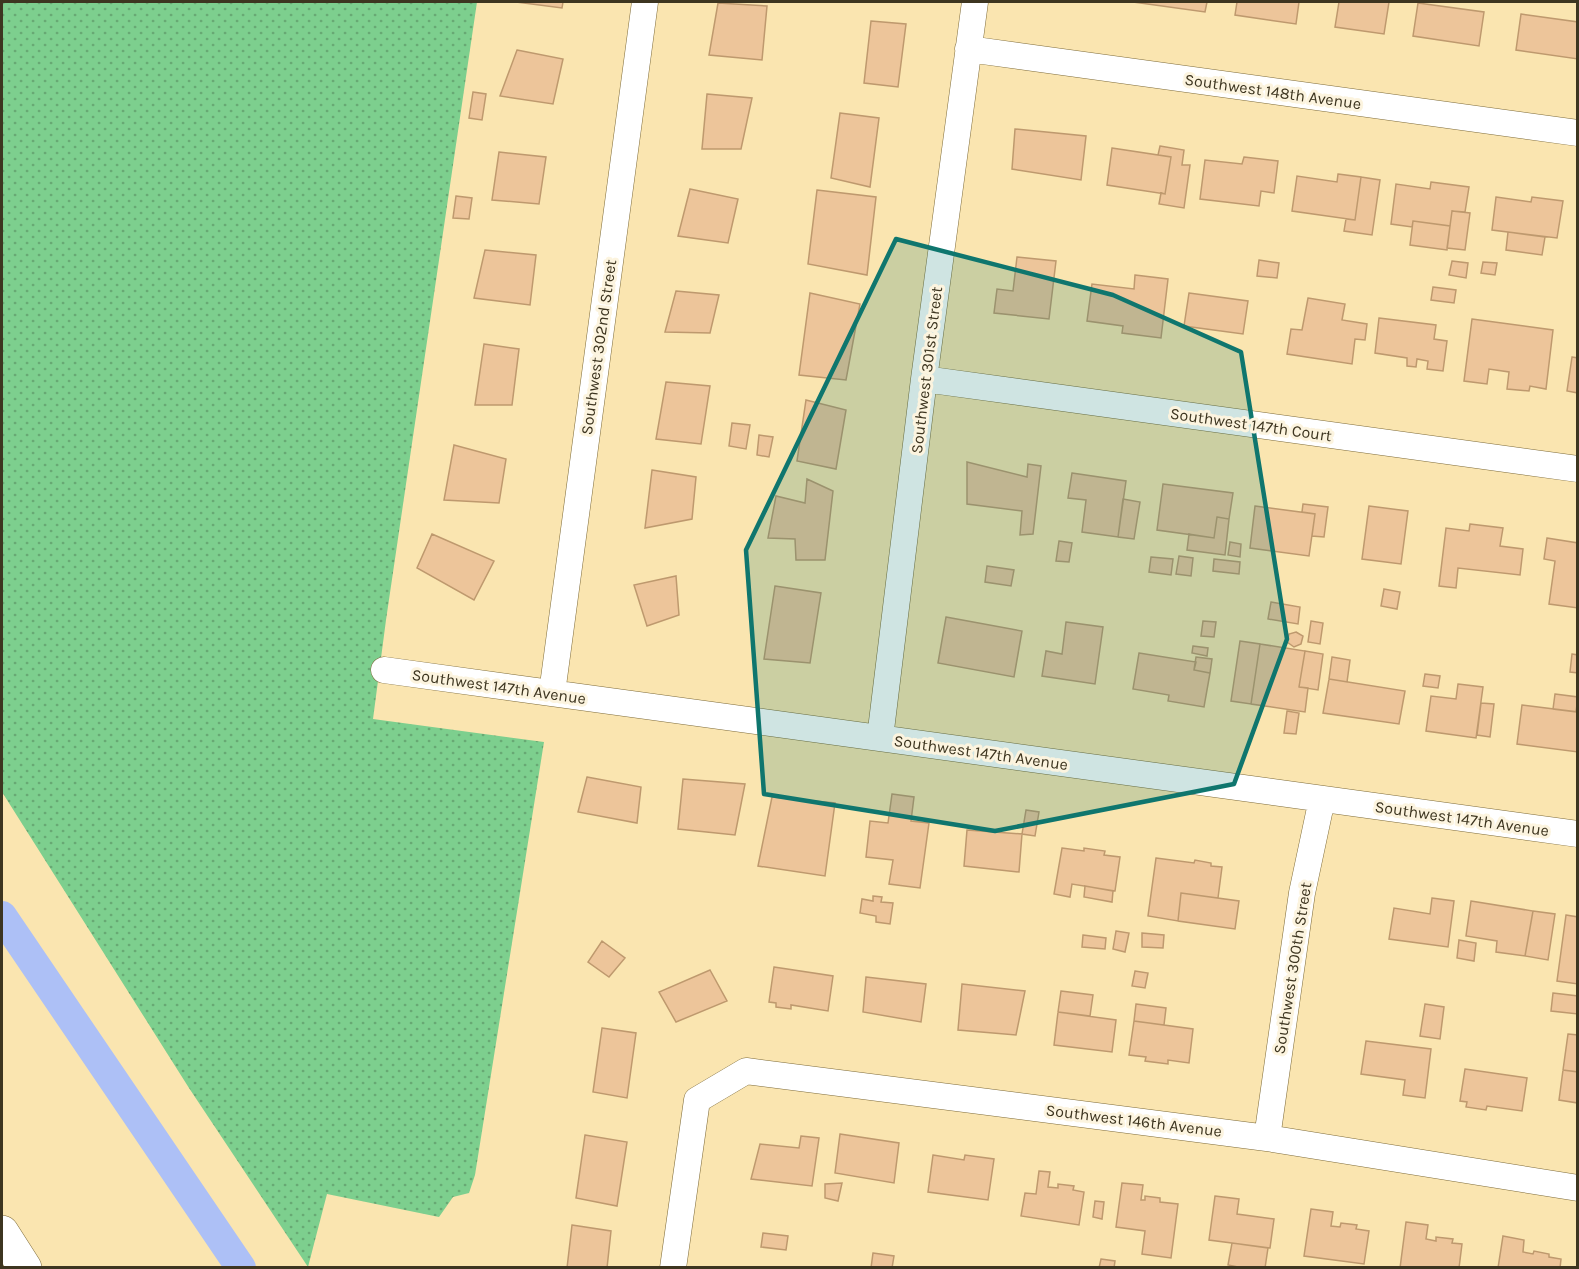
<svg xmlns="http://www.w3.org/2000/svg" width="1579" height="1269" font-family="Karla,sans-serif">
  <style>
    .grass { fill: url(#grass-dots) }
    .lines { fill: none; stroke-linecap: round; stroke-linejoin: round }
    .canal { stroke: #adc0f6; stroke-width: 30 }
    .building { fill: #edc59a; stroke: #be996e; stroke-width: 1.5 }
    .street-casing { stroke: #7e6b39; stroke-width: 27 }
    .highway-casing { stroke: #7e6b39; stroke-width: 34 }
    .street { stroke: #fff; stroke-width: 26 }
    .highway { stroke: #fff; stroke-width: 33 }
    .marked { fill: #0f766e; fill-opacity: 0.2; stroke: #0f766e; stroke-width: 4.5; stroke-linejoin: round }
    .labels { text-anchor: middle; stroke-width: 6; stroke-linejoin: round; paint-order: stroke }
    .street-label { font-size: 16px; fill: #3d3520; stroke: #fcf4df }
  </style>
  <defs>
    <pattern id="grass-dots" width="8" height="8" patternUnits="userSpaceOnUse" patternTransform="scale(1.5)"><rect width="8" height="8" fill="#7dcf8e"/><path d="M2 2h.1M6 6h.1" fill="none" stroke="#68a974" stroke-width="1.8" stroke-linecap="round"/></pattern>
  </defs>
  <rect width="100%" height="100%" fill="#fae5b0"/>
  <path class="grass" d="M 2,2 L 477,2 L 386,620 L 373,719 L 544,742 L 475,1175 L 469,1193 L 453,1197 L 439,1217 L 327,1194 L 308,1267 L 189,1088 L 2,792 Z"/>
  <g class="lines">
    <path class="canal" d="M 2,916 L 241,1268"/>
  </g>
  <path class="building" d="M 516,2 L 563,2 L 562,8 Z
    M 1133,2 L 1207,2 L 1205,12 Z
    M 1237,2 L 1299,2 L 1296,24 L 1235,15 Z
    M 1339,2 L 1389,2 L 1384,34 L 1335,27 Z
    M 718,3 L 767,6 L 762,60 L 709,55 Z
    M 1418,3 L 1484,12 L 1479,46 L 1413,36 Z
    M 1521,14 L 1578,22 L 1578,59 L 1516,50 Z
    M 871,21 L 906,24 L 898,87 L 864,83 Z
    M 517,50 L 563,59 L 553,104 L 500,96 Z
    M 473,92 L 486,94 L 482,120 L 469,118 Z
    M 707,94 L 752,98 L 741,149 L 702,149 Z
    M 840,113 L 879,118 L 870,187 L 831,178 Z
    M 1015,129 L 1086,136 L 1081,180 L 1012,169 Z
    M 1160,146 L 1184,150 L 1182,165 L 1190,165 L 1184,208 L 1159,204 L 1161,193 L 1165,194 L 1171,157 L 1158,155 Z
    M 1112,148 L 1171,157 L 1165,194 L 1107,185 Z
    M 499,152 L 546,157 L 539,204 L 492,200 Z
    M 1244,157 L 1278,161 L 1274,193 L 1261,191 L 1259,206 L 1200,199 L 1205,160 L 1242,164 Z
    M 1338,174 L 1361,177 L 1355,220 L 1292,211 L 1297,176 L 1337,182 Z
    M 1361,177 L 1380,180 L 1372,235 L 1344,231 L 1346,219 L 1355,220 Z
    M 1431,182 L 1469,187 L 1465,212 L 1452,211 L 1450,226 L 1413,221 L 1412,227 L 1391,224 L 1396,184 L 1430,189 Z
    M 690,189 L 738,199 L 728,243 L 678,236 Z
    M 817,190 L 876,197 L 867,275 L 808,264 Z
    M 456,196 L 472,198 L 469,219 L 453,218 Z
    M 1496,197 L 1531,202 L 1532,197 L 1563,201 L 1557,238 L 1492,230 Z
    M 1452,211 L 1470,213 L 1465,250 L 1447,248 Z
    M 1413,221 L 1450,226 L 1447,250 L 1410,245 Z
    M 1508,232 L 1545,237 L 1542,255 L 1506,250 Z
    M 485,250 L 536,255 L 530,305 L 474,298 Z
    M 1017,257 L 1056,261 L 1049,319 L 994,313 L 997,289 L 1013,291 Z
    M 1259,260 L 1279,263 L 1277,278 L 1257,276 Z
    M 1452,261 L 1468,263 L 1466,278 L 1449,275 Z
    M 1483,262 L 1497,263 L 1495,275 L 1481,273 Z
    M 1135,275 L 1168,279 L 1161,338 L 1122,333 L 1123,326 L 1087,321 L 1092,284 L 1134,289 Z
    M 1433,287 L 1456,290 L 1454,303 L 1431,300 Z
    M 676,291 L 719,295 L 710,333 L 665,332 Z
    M 810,293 L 860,304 L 846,380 L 799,375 Z
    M 1189,293 L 1248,301 L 1243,334 L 1184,326 Z
    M 1308,298 L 1345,304 L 1342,320 L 1367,324 L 1365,340 L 1355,339 L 1352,364 L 1287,354 L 1291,329 L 1302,330 Z
    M 1379,318 L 1436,325 L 1434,339 L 1447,341 L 1443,371 L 1427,369 L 1428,361 L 1417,359 L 1416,367 L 1407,366 L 1407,358 L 1375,353 Z
    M 1472,319 L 1553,330 L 1546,389 L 1530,386 L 1529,391 L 1507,389 L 1509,372 L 1489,369 L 1487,384 L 1464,381 Z
    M 484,344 L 519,349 L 512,405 L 475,405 Z
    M 1572,357 L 1578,358 L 1578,393 L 1567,391 Z
    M 666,382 L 710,386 L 701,444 L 656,439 Z
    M 806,400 L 846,410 L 836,469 L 797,461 Z
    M 732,423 L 750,425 L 746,449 L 729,446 Z
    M 759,435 L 773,437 L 769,457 L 757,455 Z
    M 454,445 L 506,459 L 499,503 L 444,500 Z
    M 967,462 L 1027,477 L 1028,464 L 1041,466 L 1033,534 L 1020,535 L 1022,511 L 967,504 Z
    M 652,470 L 696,477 L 692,519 L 645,528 Z
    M 1072,473 L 1126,481 L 1118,537 L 1082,532 L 1086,500 L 1068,498 Z
    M 807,479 L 833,491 L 825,560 L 796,560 L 795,539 L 768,538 L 776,496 L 805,503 Z
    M 1163,484 L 1233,493 L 1229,519 L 1217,517 L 1214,538 L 1157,530 Z
    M 1123,499 L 1140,502 L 1134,539 L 1118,537 Z
    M 1303,504 L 1328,507 L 1324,537 L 1312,536 L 1315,514 L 1302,512 Z
    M 1255,506 L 1315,514 L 1309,556 L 1250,548 Z
    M 1369,506 L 1408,511 L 1401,564 L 1362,559 Z
    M 1217,517 L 1229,519 L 1225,555 L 1187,550 L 1189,534 L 1214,538 Z
    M 1470,524 L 1503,528 L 1500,546 L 1523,549 L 1520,575 L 1458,568 L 1456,588 L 1439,586 L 1446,528 L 1469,531 Z
    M 432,534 L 494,561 L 474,600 L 417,568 Z
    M 1547,538 L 1578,543 L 1578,608 L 1549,604 L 1555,561 L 1544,559 Z
    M 1059,541 L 1072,543 L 1069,562 L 1056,561 Z
    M 1230,542 L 1241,544 L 1240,557 L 1228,555 Z
    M 1179,556 L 1193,558 L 1191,576 L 1176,574 Z
    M 1151,557 L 1173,559 L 1171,575 L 1149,572 Z
    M 1214,559 L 1240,562 L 1239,574 L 1213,571 Z
    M 987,566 L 1014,570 L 1011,586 L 985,582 Z
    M 676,576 L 679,615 L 647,626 L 634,585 Z
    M 775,586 L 821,593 L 810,663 L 764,659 Z
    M 1384,589 L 1400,592 L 1397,609 L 1381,606 Z
    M 1271,602 L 1300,607 L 1298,624 L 1268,619 Z
    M 946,617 L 1022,631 L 1014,677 L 938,663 Z
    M 1203,621 L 1216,622 L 1214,637 L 1201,636 Z
    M 1311,621 L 1323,623 L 1320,644 L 1308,642 Z
    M 1066,622 L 1103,627 L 1095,684 L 1042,676 L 1046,651 L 1062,654 Z
    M 1296,632 L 1303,636 L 1301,644 L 1294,647 L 1287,642 L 1289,634 Z
    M 1240,641 L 1260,644 L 1251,704 L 1231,701 Z
    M 1260,644 L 1305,651 L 1299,687 L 1308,688 L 1305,712 L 1251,704 Z
    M 1193,646 L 1208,648 L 1207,656 L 1192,653 Z
    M 1305,651 L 1323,654 L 1318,690 L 1299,687 Z
    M 1139,653 L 1196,662 L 1194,670 L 1210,673 L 1204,707 L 1168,701 L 1169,695 L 1133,689 Z
    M 1572,654 L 1578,655 L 1578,673 L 1570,672 Z
    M 1196,657 L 1212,659 L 1210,673 L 1194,670 Z
    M 1332,657 L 1350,660 L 1347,682 L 1329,679 Z
    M 1425,674 L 1440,676 L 1438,688 L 1423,686 Z
    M 1329,679 L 1405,691 L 1399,724 L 1323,713 Z
    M 1458,684 L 1483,687 L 1476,738 L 1426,731 L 1431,696 L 1456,699 Z
    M 1555,694 L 1578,697 L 1576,712 L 1553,709 Z
    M 1481,703 L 1494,704 L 1490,737 L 1477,735 Z
    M 1522,705 L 1578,712 L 1578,752 L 1517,744 Z
    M 1287,711 L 1299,713 L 1296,734 L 1284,733 Z
    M 587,777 L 641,787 L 637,823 L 578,812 Z
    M 683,779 L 745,784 L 735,835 L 678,829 Z
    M 892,794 L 914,797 L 911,821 L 929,823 L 920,888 L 889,884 L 893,860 L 866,857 L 870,821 L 888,823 Z
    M 772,797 L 835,803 L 825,876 L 758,866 Z
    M 1026,810 L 1039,812 L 1035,836 L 1022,834 Z
    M 967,830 L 1022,834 L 1019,872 L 964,866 Z
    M 1062,848 L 1084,851 L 1084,848 L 1105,851 L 1104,855 L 1120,857 L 1115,891 L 1072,884 L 1070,897 L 1054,894 Z
    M 1156,858 L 1194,863 L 1195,860 L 1211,863 L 1211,866 L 1222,867 L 1218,898 L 1181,893 L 1178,921 L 1148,916 Z
    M 1085,886 L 1113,891 L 1112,902 L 1084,897 Z
    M 1181,893 L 1239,901 L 1235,929 L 1178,921 Z
    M 873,896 L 882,897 L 881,902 L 893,903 L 890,924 L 876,922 L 876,916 L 860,913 L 862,899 L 873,901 Z
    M 1432,898 L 1454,901 L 1448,947 L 1389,939 L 1394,908 L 1430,914 Z
    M 1471,901 L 1533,911 L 1525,956 L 1496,952 L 1497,941 L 1466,936 Z
    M 1533,911 L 1555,914 L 1548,960 L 1525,956 Z
    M 1566,915 L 1578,917 L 1578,984 L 1557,981 Z
    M 1116,931 L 1129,933 L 1125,952 L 1113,949 Z
    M 1142,933 L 1164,935 L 1163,948 L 1142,947 Z
    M 1083,935 L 1106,938 L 1105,949 L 1082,947 Z
    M 1459,940 L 1476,943 L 1474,961 L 1457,958 Z
    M 602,941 L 625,958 L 609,977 L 588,962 Z
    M 774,967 L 833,976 L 828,1011 L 791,1005 L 791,1009 L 776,1007 L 776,1003 L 769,1002 Z
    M 710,970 L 727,1001 L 676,1022 L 659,992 Z
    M 1135,971 L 1148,973 L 1145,988 L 1132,986 Z
    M 866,977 L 926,984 L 921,1022 L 863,1012 Z
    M 962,984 L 1025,991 L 1016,1035 L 958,1030 Z
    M 1061,991 L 1093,995 L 1090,1016 L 1058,1012 Z
    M 1553,993 L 1578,996 L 1578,1014 L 1551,1011 Z
    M 1136,1004 L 1166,1008 L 1164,1025 L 1134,1021 Z
    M 1425,1004 L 1444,1007 L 1440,1039 L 1420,1036 Z
    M 1058,1012 L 1116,1020 L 1112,1052 L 1054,1045 Z
    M 1134,1021 L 1193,1029 L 1189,1063 L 1168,1060 L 1168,1064 L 1145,1061 L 1146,1057 L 1129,1055 Z
    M 602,1028 L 636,1033 L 627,1098 L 593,1092 Z
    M 1568,1034 L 1578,1035 L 1578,1072 L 1563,1070 Z
    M 1366,1041 L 1431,1049 L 1425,1098 L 1403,1095 L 1405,1080 L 1361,1074 Z
    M 1465,1069 L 1527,1078 L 1522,1111 L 1487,1106 L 1486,1110 L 1466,1107 L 1467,1102 L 1460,1101 Z
    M 1563,1070 L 1578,1072 L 1578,1103 L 1559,1100 Z
    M 840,1134 L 899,1143 L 894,1183 L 835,1173 Z
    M 585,1135 L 627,1142 L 617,1206 L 576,1198 Z
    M 801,1136 L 819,1138 L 812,1186 L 751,1179 L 760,1144 L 799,1148 Z
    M 933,1155 L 964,1160 L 965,1155 L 994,1159 L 988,1200 L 928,1192 Z
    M 1039,1171 L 1050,1172 L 1048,1187 L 1058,1188 L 1058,1184 L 1074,1186 L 1073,1190 L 1084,1192 L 1079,1225 L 1021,1216 L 1025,1193 L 1036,1194 Z
    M 842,1183 L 838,1201 L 825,1198 L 825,1184 Z
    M 1122,1183 L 1143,1185 L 1141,1200 L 1145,1200 L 1145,1196 L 1160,1198 L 1160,1202 L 1178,1204 L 1171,1258 L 1142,1254 L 1145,1231 L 1116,1227 Z
    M 1215,1196 L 1239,1199 L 1237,1214 L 1274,1219 L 1270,1248 L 1209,1240 Z
    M 1095,1201 L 1104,1202 L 1102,1219 L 1093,1217 Z
    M 1311,1209 L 1333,1212 L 1331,1226 L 1340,1227 L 1341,1223 L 1357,1225 L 1356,1229 L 1369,1231 L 1364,1264 L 1304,1256 Z
    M 1406,1222 L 1428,1225 L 1426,1239 L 1436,1241 L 1436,1237 L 1453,1239 L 1452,1243 L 1462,1244 L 1459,1268 L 1400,1268 Z
    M 572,1225 L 611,1231 L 607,1268 L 567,1268 Z
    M 763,1233 L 788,1236 L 786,1250 L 761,1247 Z
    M 1503,1236 L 1524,1240 L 1523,1252 L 1533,1254 L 1534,1251 L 1549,1254 L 1549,1257 L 1561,1259 L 1560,1268 L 1498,1268 Z
    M 1232,1243 L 1268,1248 L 1265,1268 L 1243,1268 L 1228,1265 Z
    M 873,1253 L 894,1256 L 892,1268 L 871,1268 Z
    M 1101,1259 L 1115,1261 L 1114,1268 L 1099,1268 Z"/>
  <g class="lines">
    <g class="street-casing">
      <path id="street" d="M 968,49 L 1578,133
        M 924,379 L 1578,469
        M 384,670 L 1578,834
        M 552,693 L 645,2
        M 880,738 L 924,379 L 975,2
        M 1267,1138 L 1302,893 L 1322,799
        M 673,1268 L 697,1100 L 746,1071 L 1267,1138 L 1578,1188"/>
    </g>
    <g class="highway-casing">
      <path id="highway" d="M 2,1232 L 25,1268"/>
    </g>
    <use href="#street" class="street"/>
    <use href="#highway" class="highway"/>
  </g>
  <path class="marked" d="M 896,239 L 1113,295 L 1241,352 L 1287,639 L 1234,784 L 995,831 L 764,794 L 746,550 Z"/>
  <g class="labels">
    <g class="street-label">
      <text transform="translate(1273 91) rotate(8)" y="6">Southwest 148th Avenue</text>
      <text transform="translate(598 347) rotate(-82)" y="6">Southwest 302nd Street</text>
      <text transform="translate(926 370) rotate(-83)" y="6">Southwest 301st Street</text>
      <text transform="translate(1251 424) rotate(8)" y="6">Southwest 147th Court</text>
      <text transform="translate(499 686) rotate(8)" y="6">Southwest 147th Avenue</text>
      <text transform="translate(981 752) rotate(8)" y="6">Southwest 147th Avenue</text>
      <text transform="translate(1462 818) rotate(8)" y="6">Southwest 147th Avenue</text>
      <text transform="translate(1292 968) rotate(-81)" y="6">Southwest 300th Street</text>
      <text transform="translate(1134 1120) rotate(7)" y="6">Southwest 146th Avenue</text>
    </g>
  </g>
  <rect width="1579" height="1269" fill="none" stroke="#3d3520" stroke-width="6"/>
</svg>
